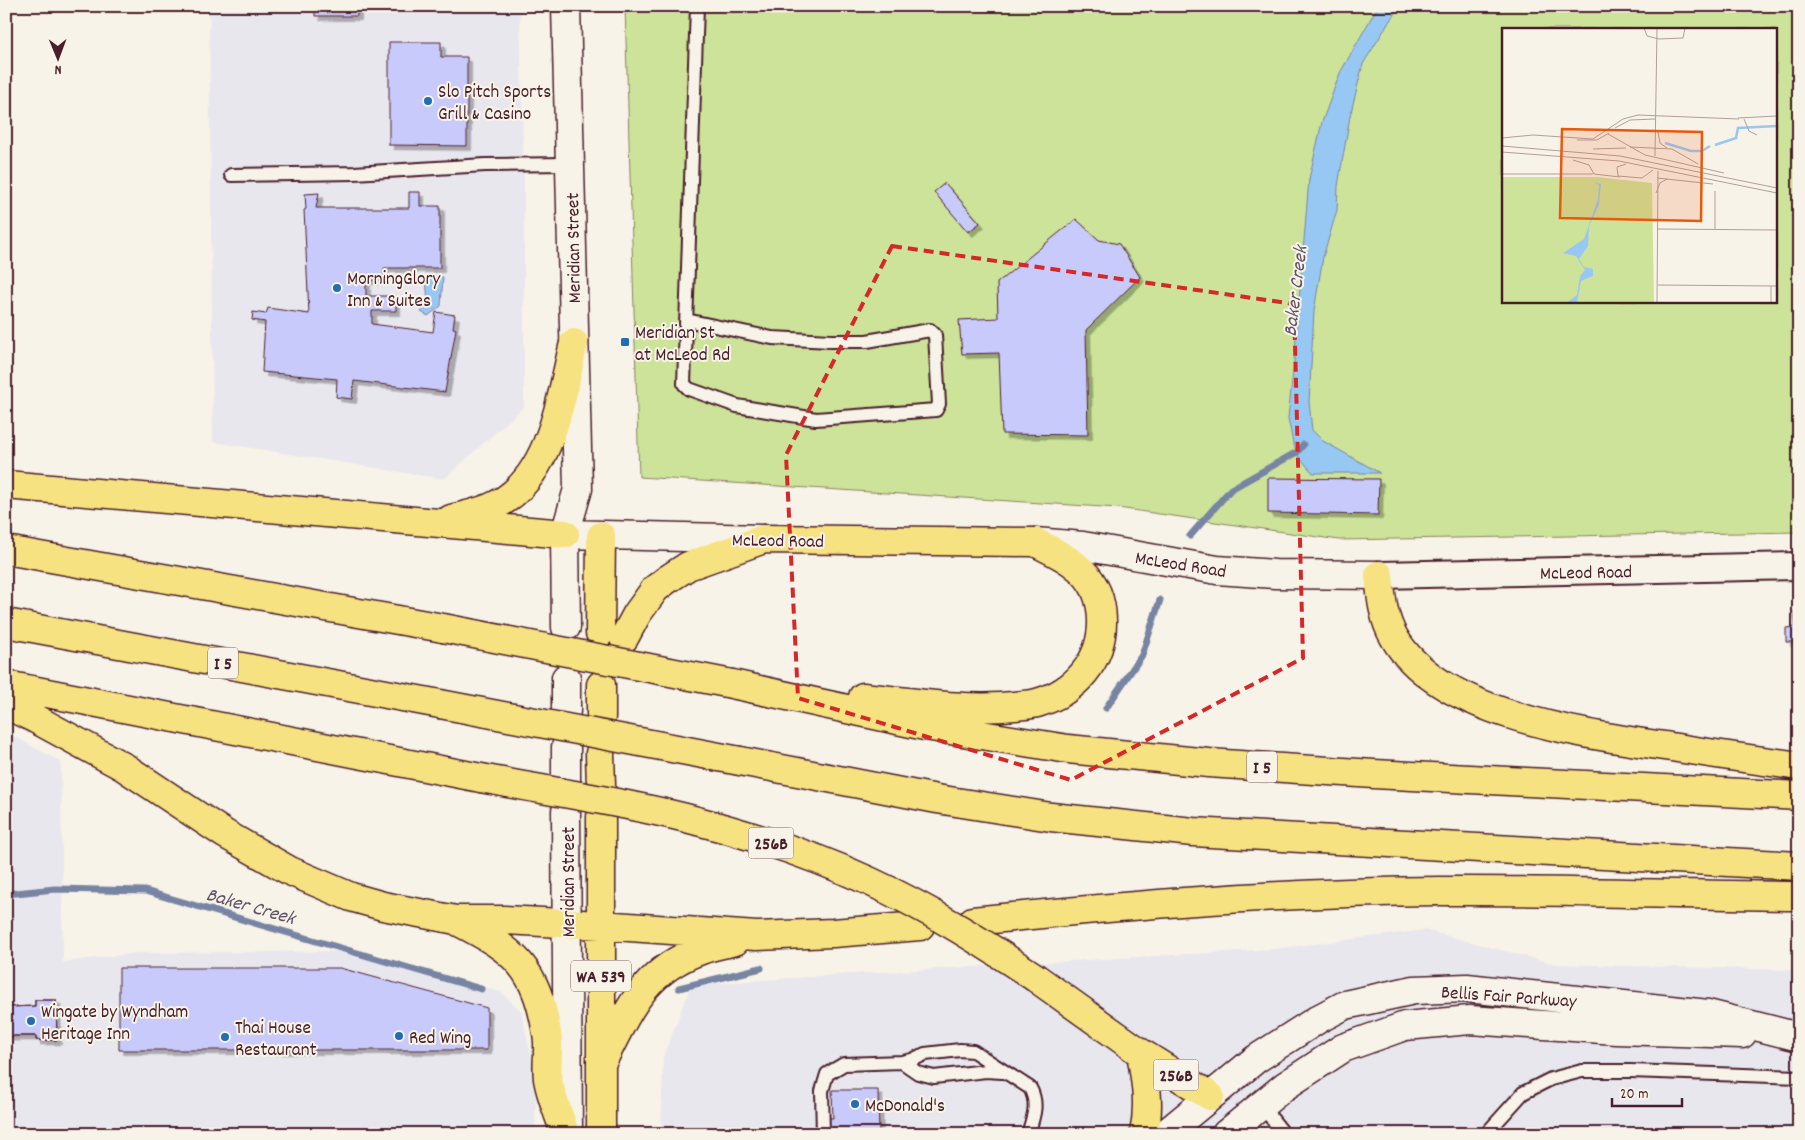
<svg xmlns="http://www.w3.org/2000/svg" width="1805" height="1140" font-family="Dekko,sans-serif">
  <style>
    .built { fill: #e9e7ee }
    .green { fill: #cde399; stroke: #8c8162; fill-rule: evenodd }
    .water { fill: #97c8f3; stroke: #7884a3 }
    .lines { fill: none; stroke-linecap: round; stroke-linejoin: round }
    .stream { stroke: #7884a3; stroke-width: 7 }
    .building { fill: #c8cafc; stroke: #4a1f2b; filter: url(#shadow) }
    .lane-casing { stroke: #4a1f2b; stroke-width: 16 }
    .street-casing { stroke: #4a1f2b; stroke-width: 30 }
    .secondary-casing { stroke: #4a1f2b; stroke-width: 31 }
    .highway-casing { stroke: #4a1f2b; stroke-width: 31 }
    .lane { stroke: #f7f3e8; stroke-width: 12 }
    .street { stroke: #f7f3e8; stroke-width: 26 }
    .secondary { stroke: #f7f3e8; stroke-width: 28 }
    .highway { stroke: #f7e281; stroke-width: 28 }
    .highway-bridge-casing { stroke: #4a1f2b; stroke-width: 31; stroke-linecap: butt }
    .highway-bridge { stroke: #f7e281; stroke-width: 28 }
    .marked { fill: none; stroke: #d62828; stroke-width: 4; stroke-dasharray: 10 6; stroke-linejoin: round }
    .poi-dot { fill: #1f6fb2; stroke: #f7f3e8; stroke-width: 2 }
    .labels { text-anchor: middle; stroke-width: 4; stroke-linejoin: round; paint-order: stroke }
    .shield { fill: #f7f3e8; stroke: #7e5f64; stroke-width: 1 }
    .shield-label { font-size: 18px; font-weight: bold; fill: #4a1f2b }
    .poi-label { font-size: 19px; fill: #4a1f2b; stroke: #f7f3e8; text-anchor: start }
    .street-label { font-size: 19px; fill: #4a1f2b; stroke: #f7f3e8 }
    .water-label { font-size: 20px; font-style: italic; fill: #615267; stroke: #f7f3e8 }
    .inset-river { fill: none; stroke: #97c8f3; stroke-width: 2.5 }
    .inset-road { fill: none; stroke: #b29e9c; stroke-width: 1 }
    .view { fill: #e8590c; fill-opacity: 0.15; stroke: #e8590c; stroke-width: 2.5 }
    .inset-edge { fill: none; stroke: #4a1f2b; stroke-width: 2.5 }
  </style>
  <defs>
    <filter id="shadow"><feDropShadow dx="4.5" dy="4.5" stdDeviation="0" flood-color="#0004"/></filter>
  </defs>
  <rect width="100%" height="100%" fill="#f7f3e8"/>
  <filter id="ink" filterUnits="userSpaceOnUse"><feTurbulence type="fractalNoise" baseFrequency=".02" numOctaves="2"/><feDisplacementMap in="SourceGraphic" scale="10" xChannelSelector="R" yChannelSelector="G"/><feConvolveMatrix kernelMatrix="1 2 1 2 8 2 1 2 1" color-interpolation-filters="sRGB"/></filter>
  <g filter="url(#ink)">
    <path class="built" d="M 209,6 L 520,6 L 524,180 L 524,407 L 444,479 L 213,442 Z
      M 6,732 L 61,762 L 63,962 L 136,953 L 356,951 L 501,992 L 521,1011 L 536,1077 L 535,1134 L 6,1134 Z
      M 1425,930 L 1555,964 L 1799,970 L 1799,1134 L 661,1134 L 663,1057 L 691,985 L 850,974 L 1274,949 Z"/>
    <path class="green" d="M 625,6 L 1799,6 L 1799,532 L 1339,540 L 1118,508 L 639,477 ZM 1504,29 L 1776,29 L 1776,301 L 1504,301 Z"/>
    <path class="water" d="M 1378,6 L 1399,6 L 1363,64 L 1350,116 L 1338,186 L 1337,210 L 1323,257 L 1314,311 L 1309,402 L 1312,430 L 1323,441 L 1380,473 L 1313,473 L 1299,457 L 1293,443 L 1288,418 L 1294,362 L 1309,179 L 1322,122 L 1340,73 Z
      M 443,277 L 441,306 L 428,316 L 421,312 L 428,304 L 426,278 Z"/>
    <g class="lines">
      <path class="stream" d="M 1190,536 L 1231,489 L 1297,452 L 1303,445
        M 1106,708 L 1142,655 L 1160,600
        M 6,894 L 55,889 L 145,891 L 481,989
        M 679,988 L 761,968"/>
    </g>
    <path class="building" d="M 315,6 L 357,6 L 357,16 L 315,16 Z
      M 389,42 L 441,42 L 441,57 L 467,57 L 467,146 L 389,145 Z
      M 945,183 L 980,223 L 968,232 L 934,192 Z
      M 409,192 L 420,192 L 420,206 L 440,206 L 440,268 L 384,268 L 384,280 L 366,280 L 366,296 L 396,296 L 396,311 L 372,311 L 372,324 L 433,332 L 436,312 L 455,315 L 453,328 L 456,329 L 445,392 L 354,381 L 352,399 L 336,397 L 337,379 L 262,372 L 265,322 L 252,320 L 253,312 L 266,314 L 268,308 L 309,314 L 304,210 L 306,209 L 305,194 L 319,193 L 316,208 L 409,208 Z
      M 1076,219 L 1099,240 L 1119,244 L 1140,277 L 1086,330 L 1088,435 L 1002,434 L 999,353 L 962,354 L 959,320 L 998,318 L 997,283 Z
      M 1268,478 L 1379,479 L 1378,515 L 1268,513 Z
      M 1794,611 L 1799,611 L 1799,684 L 1796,684 L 1795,642 L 1786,642 L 1786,628 L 1795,627 Z
      M 119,968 L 340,968 L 487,1008 L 487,1050 L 119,1050 Z
      M 6,998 L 9,1007 L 35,1006 L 35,1000 L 56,1000 L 57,1040 L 36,1040 L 36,1036 L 6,1036 Z
      M 6,998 L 9,1007 L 35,1006 L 35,1000 L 56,1000 L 57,1040 L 36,1040 L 36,1036 L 6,1036 Z
      M 832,1090 L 878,1090 L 879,1134 L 828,1134 L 828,1118 L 833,1118 Z"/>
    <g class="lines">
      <g class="lane-casing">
        <path id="lane" d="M 231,175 L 354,173 L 485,165 L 570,164
          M 686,320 L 772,338 L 831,341 L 867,341 L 930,330 L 935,335 L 939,404 L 936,410 L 816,419 L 737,406 L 689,389 L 684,384 L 697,6
          M 902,1062 L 918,1073 L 934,1077 L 986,1071 L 1002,1072
          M 1261,1105 L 1284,1134
          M 823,1134 L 822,1091 L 827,1074 L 844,1064 L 902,1062 L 912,1060 L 925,1054 L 960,1050 L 973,1051 L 1030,1088 C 1039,1104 1033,1118 1028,1134
          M 1486,1134 L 1523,1093 L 1551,1079 L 1582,1071 L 1630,1071 L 1799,1077"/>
      </g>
      <g class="street-casing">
        <path id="street" d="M 1379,575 L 1799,566"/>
      </g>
      <g class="secondary-casing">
        <path id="secondary" d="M 565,534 L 763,539
          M 1035,542 L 1083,546 L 1217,570 L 1275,574 L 1379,575
          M 566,627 L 565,534 L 578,489 L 566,6
          M 566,678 L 566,711
          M 566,747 L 566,780
          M 566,811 L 568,1134
          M 1165,1134 L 1256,1059 L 1320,1018 L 1345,1005 L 1414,990 L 1467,988 L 1708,1014 L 1799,1037
          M 1226,1134 L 1285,1086 L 1343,1048 L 1405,1026 L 1470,1020 L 1617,1030 L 1742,1034"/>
      </g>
      <g class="highway-casing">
        <path id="highway" d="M 6,485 L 565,534
          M 451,519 C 467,515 484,512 498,504 C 552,475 561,396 574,343
          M 6,550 L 443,628
          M 1379,575 C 1381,596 1383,618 1394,637 C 1439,716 1589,735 1671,747 C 1714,754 1756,760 1799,766
          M 6,623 L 440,704
          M 600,633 L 601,536
          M 624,638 L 637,614 L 655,589 L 668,579 L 688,566 L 764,539 L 1035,542 C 1071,560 1101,574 1102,620 C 1103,661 1075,692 1037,703 C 1030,705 1022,705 1014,706 C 965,711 913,702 863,697
          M 732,684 L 925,726 L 1068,749 L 1209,763 L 1374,774 L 1799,796
          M 6,685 L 481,778
          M 601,685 L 601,717
          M 6,705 L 32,717 L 124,767 L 225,834 L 290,871 L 351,897 L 383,906 L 456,920 L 504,920 L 601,925 L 756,936 L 833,933 L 920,926
          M 600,753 L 601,786
          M 740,761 L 937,799 L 1051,817 L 1193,832 L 1799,866
          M 973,921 C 1128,905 1285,892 1441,891 C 1561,890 1680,895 1799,896
          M 459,922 C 516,951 536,968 547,1033 C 550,1048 546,1064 548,1079 C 551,1097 560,1116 565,1134
          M 1036,978 L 1141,1053 L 1210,1096
          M 1141,1053 C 1146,1081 1150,1106 1144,1134
          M 603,1060 C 628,1011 644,970 701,950 C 712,946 724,944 735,941
          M 601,1134 L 601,817"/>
      </g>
      <use href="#lane" class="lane"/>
      <use href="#street" class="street"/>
      <use href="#secondary" class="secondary"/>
      <use href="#highway" class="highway"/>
      <g class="highway-bridge-casing">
        <path id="highway-bridge" d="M 443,628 L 732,684
          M 440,704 L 740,761
          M 481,778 C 549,791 619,801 686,818 C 748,834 810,854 869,881 C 928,908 982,942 1036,978"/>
      </g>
      <use href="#highway-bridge" class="highway-bridge"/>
    </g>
  </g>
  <path class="marked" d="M 892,246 L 1294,304 L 1303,658 L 1071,780 L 798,698 L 786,455 Z"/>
  <g class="poi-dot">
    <circle cx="428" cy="101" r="5"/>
    <circle cx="337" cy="288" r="5"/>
    <rect x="620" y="337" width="10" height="10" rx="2.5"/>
    <circle cx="31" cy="1021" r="5"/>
    <circle cx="399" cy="1036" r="5"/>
    <circle cx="225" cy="1037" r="5"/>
    <circle cx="855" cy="1104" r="5"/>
  </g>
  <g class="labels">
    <g class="shield">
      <rect x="208" y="647.5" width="30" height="31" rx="4"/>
      <rect x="1247" y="751.5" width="30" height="31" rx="4"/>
      <rect x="748.5" y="827.5" width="45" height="31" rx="4"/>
      <rect x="571" y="960.5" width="60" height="31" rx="4"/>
      <rect x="1153.5" y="1059.5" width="45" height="31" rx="4"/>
    </g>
    <g class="shield-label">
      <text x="223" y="669">I 5</text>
      <text x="1262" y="773">I 5</text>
      <text x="771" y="849">256B</text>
      <text x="601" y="982">WA 539</text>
      <text x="1176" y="1081">256B</text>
    </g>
    <g class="poi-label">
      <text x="438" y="97">Slo Pitch Sports<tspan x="438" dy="22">Grill &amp; Casino</tspan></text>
      <text x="347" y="284">MorningGlory<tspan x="347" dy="22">Inn &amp; Suites</tspan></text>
      <text x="635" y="338">Meridian St<tspan x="635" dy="22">at McLeod Rd</tspan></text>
      <text x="41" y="1017">Wingate by Wyndham<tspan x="41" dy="22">Heritage Inn</tspan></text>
      <text x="235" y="1033">Thai House<tspan x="235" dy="22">Restaurant</tspan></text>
      <text x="409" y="1043">Red Wing</text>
      <text x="865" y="1111">McDonald's</text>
    </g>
    <g class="street-label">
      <text transform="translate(572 248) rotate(-91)" y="7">Meridian Street</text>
      <text transform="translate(778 539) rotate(1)" y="7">McLeod Road</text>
      <text transform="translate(1181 563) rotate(9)" y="7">McLeod Road</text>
      <text transform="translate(1586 571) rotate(-1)" y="7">McLeod Road</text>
      <text transform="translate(567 882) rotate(-90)" y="7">Meridian Street</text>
      <text transform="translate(1509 995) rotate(4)" y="7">Bellis Fair Parkway</text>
    </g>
    <g class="water-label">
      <text transform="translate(1294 291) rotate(-83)" y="7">Baker Creek</text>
      <text transform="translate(251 905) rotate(16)" y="7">Baker Creek</text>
    </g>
  </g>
  <g transform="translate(1502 28)">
    <rect width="275" height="275" fill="#f7f3e8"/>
    <path d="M 0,149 L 95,149 L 150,155 L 152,275 L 0,275 Z" fill="#cde399"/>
    <path d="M 92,154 L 99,156 L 97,177 L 87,198 L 86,218 L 77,231 L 82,239 L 91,241 L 91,248 L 79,253 L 75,275 L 64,275 L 75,267 L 78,248 L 83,242 L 74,228 L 61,225 L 82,211 L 96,171 L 97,157 Z" fill="#97c8f3"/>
    <path class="inset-river" d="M 163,115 L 189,123 L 200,123 L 208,118M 213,117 L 234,110 L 236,100 L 275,98"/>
    <path class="inset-road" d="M 142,0 L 145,8 L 157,11 L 181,10 L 183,0M 236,90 L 275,88M 242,91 L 247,103 L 255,107M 113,100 L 128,92 L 153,91M 156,104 L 158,115 L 165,120M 106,106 L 143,127 L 222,145M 0,110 L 31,107 L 91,111 L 121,91 L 136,87 L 237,91M 75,112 L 95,112 L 107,105M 0,118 L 118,128 L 275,160M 128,119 L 170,121 L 196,136M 91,121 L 124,120M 0,124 L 117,133 L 275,165M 153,128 L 155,0M 71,132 L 87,137 L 92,146M 124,136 L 115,139 L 116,148 L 140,150 L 151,142M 0,146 L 91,146M 92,146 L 118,149M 155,150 L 211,156M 154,165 L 158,155 L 165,151M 155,201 L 275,202M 213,201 L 213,163M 156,257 L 275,258M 155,275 L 156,143M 269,275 L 269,258"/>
    <path class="view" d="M 60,101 L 200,104 L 199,193 L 58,190 Z"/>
    <rect width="275" height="275" class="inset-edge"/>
  </g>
  <rect width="1805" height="1140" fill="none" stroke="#f7f3e8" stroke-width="25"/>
  <rect x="12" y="12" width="1780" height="1115" fill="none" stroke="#4a1f2b" stroke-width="2" filter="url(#ink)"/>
  <g transform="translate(58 58) rotate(179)" stroke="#f7f3e8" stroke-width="4" paint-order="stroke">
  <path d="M0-4L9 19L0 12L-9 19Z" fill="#4a1f2b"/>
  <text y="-8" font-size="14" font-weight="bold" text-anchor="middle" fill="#4a1f2b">N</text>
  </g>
  <path d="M1612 1098v8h70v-8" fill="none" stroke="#4a1f2b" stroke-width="2.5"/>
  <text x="1620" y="1098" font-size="15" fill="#4a1f2b" stroke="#f7f3e8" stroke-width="4" paint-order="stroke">20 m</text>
</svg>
